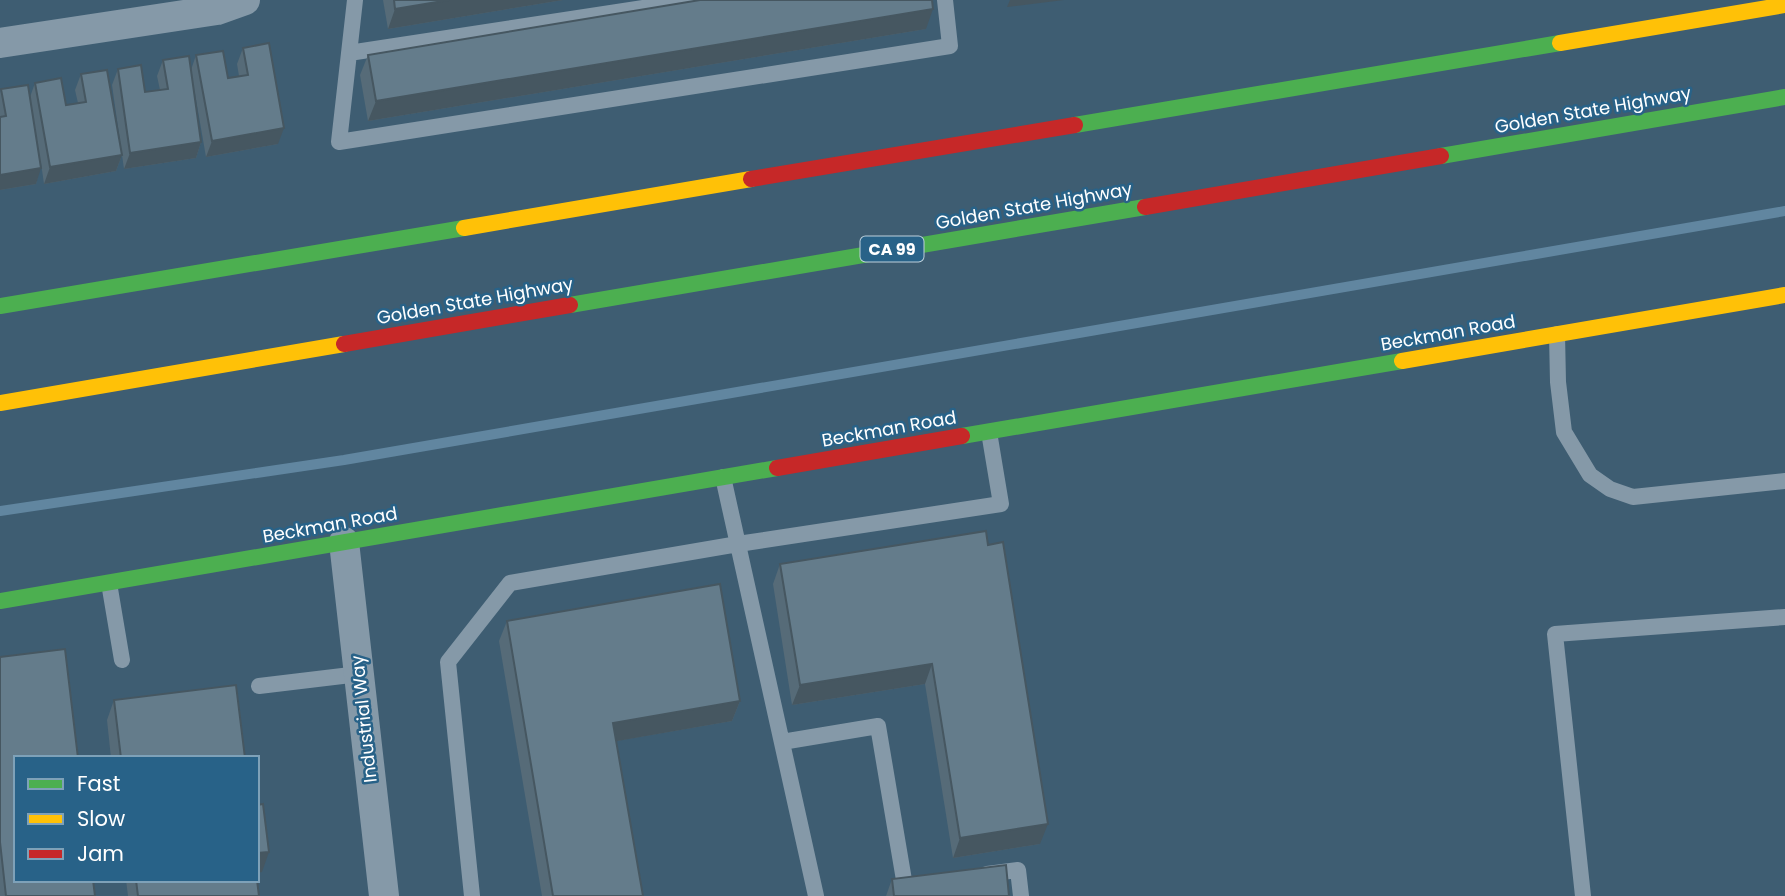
<svg xmlns="http://www.w3.org/2000/svg" width="1785" height="896" font-family="Poppins,sans-serif">
  <style>
    .lines { fill: none; stroke-linecap: round; stroke-linejoin: round }
    .stream { stroke: #6186a0; stroke-width: 10 }
    .lane { stroke: #8599a8; stroke-width: 16 }
    .street { stroke: #8599a8; stroke-width: 30 }
    .fast { stroke: #4caf50; stroke-width: 16 }
    .slow { stroke: #ffc107; stroke-width: 16 }
    .jam { stroke: #c62828; stroke-width: 16 }
    .wall { fill: #566b78 }
    .shaded-wall { fill: #465761 }
    .building { fill: #647c8b; stroke: #465761; stroke-width: 2 }
    .labels { text-anchor: middle; stroke-width: 5; stroke-linejoin: round; paint-order: stroke }
    .shield { fill: #286288; stroke: #bed0db; stroke-width: 2 }
    .shield-label { font-size: 16px; font-weight: bold; fill: #fff }
    .street-label { font-size: 18px; fill: #fff; stroke: #286288 }
  </style>
  <rect width="100%" height="100%" fill="#3e5d72"/>
  <g class="lines">
    <path class="stream" d="M 0,511 L 344,460 L 1785,211"/>
    <path class="lane" d="M 355,0 L 339,142 L 950,46 L 945,0
      M 349,53 L 695,0
      M 1557,334 L 1558,382 L 1564,432 L 1590,475 L 1610,489 L 1633,497 L 1785,481
      M 723,477 L 816,896
      M 109,583 L 122,660
      M 259,686 L 359,674
      M 782,742 L 878,726 L 905,886 L 917,884
      M 987,874 L 1018,870 L 1021,896
      M 472,896 L 448,662 L 510,583 L 738,544 L 1001,504 L 989,432
      M 1583,896 L 1555,634 L 1785,617"/>
    <path class="street" d="M 0,43 L 217,10 L 245,0
      M 344,542 L 384,896"/>
    <path class="fast" d="M 1075,125 L 1560,43
      M 1441,156 L 1785,97
      M 570,305 L 1145,207
      M 0,306 L 464,228
      M 962,436 L 1402,361
      M 0,601 L 777,468"/>
    <path class="slow" d="M 1560,43 L 1785,5
      M 464,228 L 751,179
      M 1402,361 L 1785,295
      M 0,403 L 344,344"/>
    <path class="jam" d="M 751,179 L 1075,125
      M 1145,207 L 1441,156
      M 344,344 L 570,305
      M 777,468 L 962,436"/>
  </g>
  <path class="wall" d="M 383,0 L 563,0 L 388,29 Z
    M 926,29 L 368,121 L 360,75 L 368,55 Z
    M 243,48 L 278,144 L 206,157 L 194,88 L 201,142 L 196,158 L 124,169 L 112,85 L 118,69 L 145,92 L 160,90 L 157,76 L 163,60 L 191,70 L 196,55 L 228,78 L 239,76 L 237,64 Z
    M 81,74 L 122,155 L 116,171 L 44,184 L 41,163 L 36,184 L 0,190 L 0,93 L 1,89 L 30,97 L 35,83 L 66,105 L 78,103 L 75,90 Z
    M 988,545 L 1040,844 L 953,858 L 925,684 L 792,705 L 773,584 L 780,564 Z
    M 507,621 L 740,701 L 732,721 L 616,741 L 643,896 L 542,896 L 499,641 Z
    M 0,657 L 95,896 L 0,896 Z
    M 114,700 L 245,758 L 111,758 L 107,720 Z
    M 892,879 L 1009,896 L 886,896 Z
    M 126,880 L 257,880 L 259,896 L 128,896 Z"/>
  <path class="shaded-wall" d="M 449,0 L 563,0 L 388,29 L 395,9 Z
    M 1010,0 L 1064,0 L 1007,7 Z
    M 933,9 L 926,29 L 368,121 L 376,101 Z
    M 284,128 L 278,144 L 206,157 L 212,141 Z
    M 201,142 L 196,158 L 124,169 L 130,153 Z
    M 122,155 L 116,171 L 44,184 L 50,167 Z
    M 41,168 L 36,184 L 0,190 L 0,175 Z
    M 932,664 L 925,684 L 792,705 L 800,685 Z
    M 740,701 L 732,721 L 606,743 L 613,723 Z
    M 1048,824 L 1040,844 L 953,858 L 960,838 Z
    M 269,852 L 262,872 L 257,873 L 257,853 Z"/>
  <path class="building" d="M 394,0 L 449,0 L 395,9 Z
    M 700,0 L 932,0 L 933,9 L 376,101 L 368,55 Z
    M 269,43 L 284,128 L 212,141 L 196,55 L 223,51 L 228,78 L 248,75 L 243,48 Z
    M 189,56 L 201,142 L 130,153 L 118,69 L 141,65 L 145,92 L 168,89 L 163,60 Z
    M 107,70 L 122,155 L 50,167 L 35,83 L 61,78 L 66,105 L 86,102 L 81,74 Z
    M 28,85 L 41,168 L 0,175 L 0,117 L 6,116 L 1,89 Z
    M 986,531 L 988,545 L 1003,542 L 1048,824 L 960,838 L 932,664 L 800,685 L 780,564 Z
    M 720,584 L 740,701 L 613,723 L 643,896 L 553,896 L 507,621 Z
    M 65,649 L 78,758 L 16,758 L 16,880 L 93,880 L 95,896 L 6,896 L 0,842 L 0,657 Z
    M 236,685 L 245,758 L 121,758 L 114,700 Z
    M 263,804 L 269,852 L 257,853 L 257,805 Z
    M 1006,865 L 1009,896 L 894,896 L 892,879 Z
    M 136,880 L 257,880 L 259,896 L 138,896 Z"/>
  <g class="labels">
    <rect class="shield" x="860.5" y="236.5" width="63" height="25" rx="5"/>
    <g class="shield-label">
      <text x="892" y="255">CA 99</text>
    </g>
    <g class="street-label">
      <text transform="translate(1593 110) rotate(-10)" y="6">Golden State Highway</text>
      <text transform="translate(1034 206) rotate(-10)" y="6">Golden State Highway</text>
      <text transform="translate(475 301) rotate(-10)" y="6">Golden State Highway</text>
      <text transform="translate(1448 333) rotate(-10)" y="6">Beckman Road</text>
      <text transform="translate(889 429) rotate(-10)" y="6">Beckman Road</text>
      <text transform="translate(330 525) rotate(-10)" y="6">Beckman Road</text>
      <text transform="translate(364 719) rotate(-96)" y="6">Industrial Way</text>
    </g>
  </g>
  <rect x="14" y="756" width="245" height="126" fill="#286288" stroke="#7ea1b8" stroke-width="2"/>
  <rect x="28" y="779" width="35" height="10" fill="#4caf50" stroke="#7ea1b8" stroke-width="2"/>
  <text x="77" y="791" font-size="21" fill="#ffffff">Fast</text>
  <rect x="28" y="814" width="35" height="10" fill="#ffc107" stroke="#7ea1b8" stroke-width="2"/>
  <text x="77" y="826" font-size="21" fill="#ffffff">Slow</text>
  <rect x="28" y="849" width="35" height="10" fill="#c62828" stroke="#7ea1b8" stroke-width="2"/>
  <text x="77" y="861" font-size="21" fill="#ffffff">Jam</text>
</svg>
